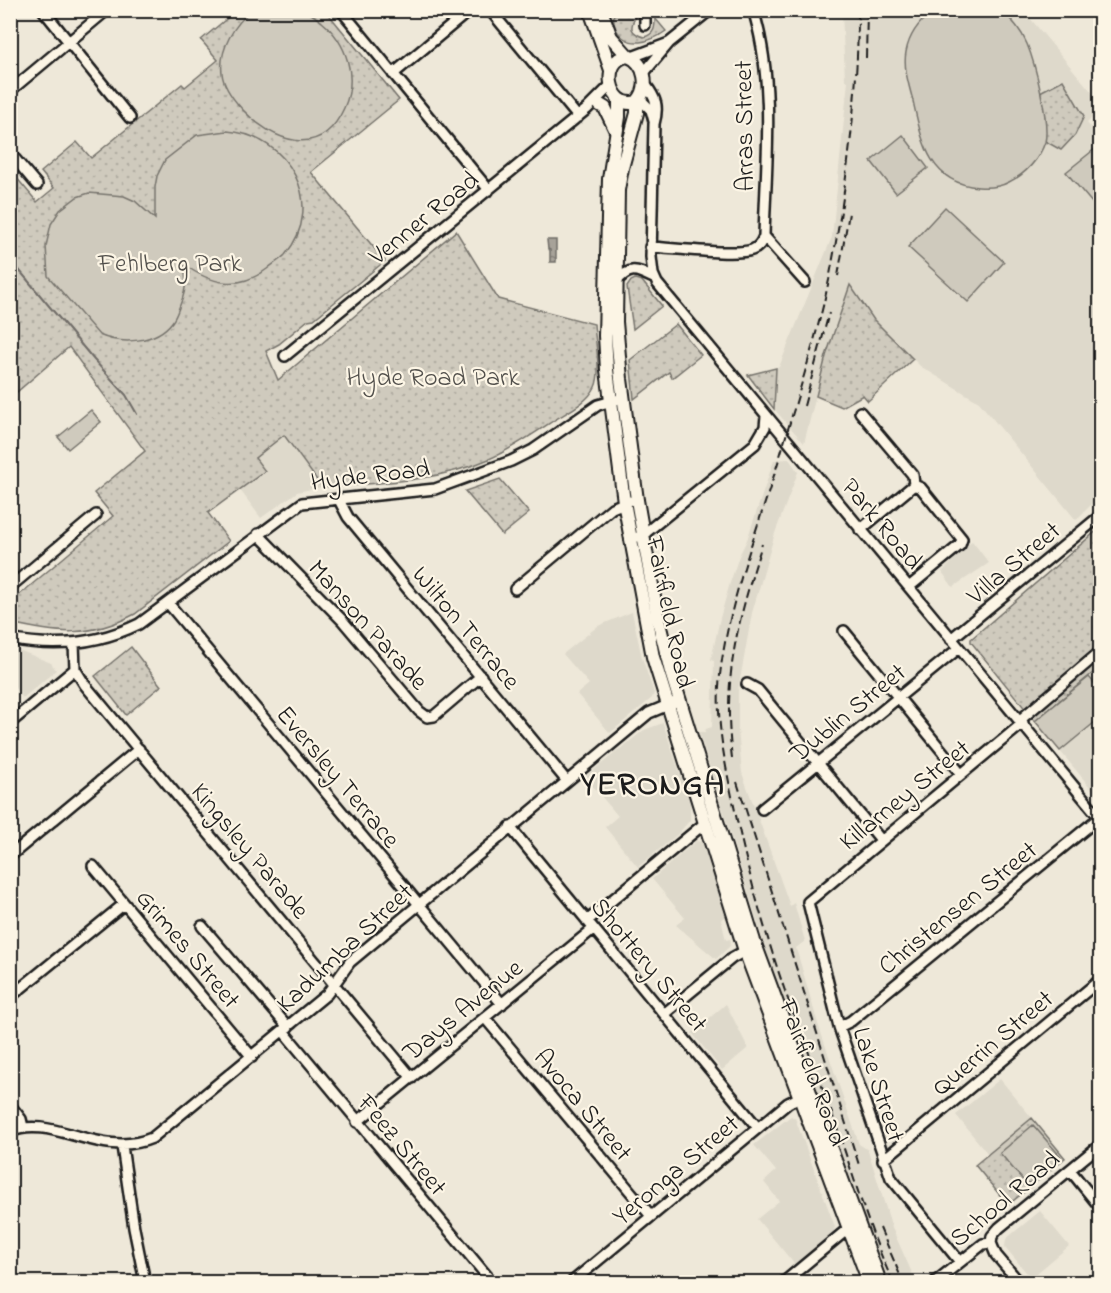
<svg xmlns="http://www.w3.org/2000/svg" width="1111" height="1293" font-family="'Indie Flower',sans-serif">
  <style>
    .built { fill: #ded9cb }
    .green { fill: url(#green-dots); stroke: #76736c; stroke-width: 1.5 }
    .pitch { fill: #cfcabd; stroke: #76736c; stroke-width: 1.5 }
    .water { fill: url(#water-ripples); stroke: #6f6c67; stroke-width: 1.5 }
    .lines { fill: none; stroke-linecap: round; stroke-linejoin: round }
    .stream { stroke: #6f6c67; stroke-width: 2 }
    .minor-casing { stroke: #1c1c1c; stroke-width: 14 }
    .major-casing { stroke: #1c1c1c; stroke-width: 16 }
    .minor { stroke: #fcf5e5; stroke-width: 9 }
    .major { stroke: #fcf5e5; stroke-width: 12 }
    .rail { stroke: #1c1c1c; stroke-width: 2; stroke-dasharray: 9 4.5; stroke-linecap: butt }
    .labels { text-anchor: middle; stroke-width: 4.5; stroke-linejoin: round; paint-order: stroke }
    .street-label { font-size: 26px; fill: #1c1c1c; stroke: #fcf5e5 }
    .park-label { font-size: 26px; fill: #52504c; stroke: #fcf5e5 }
    .district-label { font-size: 32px; font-weight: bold; letter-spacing: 1.5px; fill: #1c1c1c; stroke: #fcf5e5 }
  </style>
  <defs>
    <pattern id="green-dots" width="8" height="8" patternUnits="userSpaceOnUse" patternTransform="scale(1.5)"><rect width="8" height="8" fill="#cfcabd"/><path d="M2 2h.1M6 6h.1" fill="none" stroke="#b1ada2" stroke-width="1.8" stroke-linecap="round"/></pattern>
    <pattern id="water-ripples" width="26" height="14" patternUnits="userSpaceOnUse" patternTransform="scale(1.5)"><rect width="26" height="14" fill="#a7a299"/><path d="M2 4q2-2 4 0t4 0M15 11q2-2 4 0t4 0" fill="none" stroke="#87837c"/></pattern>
  </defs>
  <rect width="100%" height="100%" fill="#eee8d9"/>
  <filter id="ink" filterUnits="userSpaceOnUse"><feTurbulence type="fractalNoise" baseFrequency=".0167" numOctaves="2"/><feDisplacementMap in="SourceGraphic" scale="12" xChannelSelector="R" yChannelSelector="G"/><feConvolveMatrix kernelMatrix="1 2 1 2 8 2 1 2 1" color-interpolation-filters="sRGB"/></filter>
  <g filter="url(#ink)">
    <path class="built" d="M 842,11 L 1024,11 L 1100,102 L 1100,110 L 1087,123 L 1100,139 L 1100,496 L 1076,520 L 979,402 L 920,366 L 874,320 L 850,285 L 826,356 L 804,443 L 774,409 L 776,368 L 779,367 L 832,237 L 848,81 L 845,80 Z
      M 284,435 L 322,487 L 297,492 L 261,518 L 240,490 L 265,471 L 255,458 Z
      M 789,459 L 798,472 L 775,533 L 752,613 L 738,691 L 738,730 L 742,773 L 790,906 L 794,903 L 805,941 L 796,948 L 818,1024 L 859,1144 L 868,1150 L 892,1228 L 916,1282 L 887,1282 L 874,1252 L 775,979 L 699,732 L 705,732 L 706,729 L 712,727 L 714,661 L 711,660 L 720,618 L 730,583 L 739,556 L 747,540 L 774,460 Z
      M 972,541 L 989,563 L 953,587 L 942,572 Z
      M 632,612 L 642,658 L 654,693 L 652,698 L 610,733 L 577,694 L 589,684 L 563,654 L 598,626 Z
      M 16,649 L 51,663 L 56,670 L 23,698 L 11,683 L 11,654 Z
      M 1100,667 L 1100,799 L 1035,721 Z
      M 663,723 L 690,803 L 690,820 L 678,834 L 638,867 L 605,827 L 618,816 L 585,777 L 644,730 Z
      M 696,841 L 702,842 L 727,917 L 721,919 L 724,932 L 726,940 L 730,939 L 731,942 L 730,946 L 716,959 L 676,925 L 685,918 L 652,879 Z
      M 726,1004 L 748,1048 L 722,1070 L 692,1033 Z
      M 1000,1079 L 1032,1118 L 988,1154 L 956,1115 Z
      M 791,1116 L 795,1118 L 835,1227 L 832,1235 L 796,1266 L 757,1219 L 779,1201 L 764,1182 L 776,1171 L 754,1145 Z
      M 1040,1211 L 1069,1246 L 1031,1278 L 1005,1247 L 1006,1239 Z"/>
    <path class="green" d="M 236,11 L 326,11 L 399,100 L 311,172 L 385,261 L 314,319 L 308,320 L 279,344 L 266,351 L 278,380 L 456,231 L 498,299 L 594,324 C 595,341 602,373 595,387 C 588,402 569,411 556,419 C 535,433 512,449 489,459 C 437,482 378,483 322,487 L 284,435 L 255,458 L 265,471 L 208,513 L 229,541 L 135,614 C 90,638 58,634 11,623 L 11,602 L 113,516 L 94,493 L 145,451 L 69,347 L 11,397 L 10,170 L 37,202 L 54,188 L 41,172 L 77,142 L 91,158 L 182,84 L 185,87 L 218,60 L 201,40 Z
      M 613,11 L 637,11 C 633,24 625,31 644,37 C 655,34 655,27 655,18 L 666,31 C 651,42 628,50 616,29 C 613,24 614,17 613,11 Z
      M 1063,80 L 1084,116 L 1075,135 L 1061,150 L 1045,141 L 1045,119 L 1040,92 Z
      M 635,279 L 642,281 L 662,306 L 633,329 L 627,287 L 631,281 Z
      M 850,285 L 874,320 L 913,359 L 868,401 L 863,395 L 842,407 L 816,396 L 826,356 Z
      M 676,324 L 701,355 L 672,378 L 669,372 L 634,399 L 630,360 Z
      M 776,368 L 774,409 L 748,375 Z
      M 500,479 L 529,513 L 502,535 L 465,491 Z
      M 1100,528 L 1100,667 L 1035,721 L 971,642 L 971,639 Z
      M 131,647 L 161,686 L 126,715 L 95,676 Z
      M 1032,1118 L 1065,1158 L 1008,1205 L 975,1165 Z"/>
    <path class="pitch" d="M 253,10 C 269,10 287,8 303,10 C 310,12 317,18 322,22 C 347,43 358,77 344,108 C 321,160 273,142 242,109 C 233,99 223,86 222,73 C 219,50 234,23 253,10 Z
      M 933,11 C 945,10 994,8 1001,12 C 1012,18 1022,32 1027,44 C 1035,63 1050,123 1045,142 C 1040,158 1025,175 1009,182 C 1000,187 989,188 978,187 C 929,183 922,141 913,101 C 909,85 903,68 906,52 C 909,35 920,21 933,11 Z
      M 227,131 C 288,135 328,204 285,255 C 280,260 273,264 267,269 C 238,291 211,284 183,264 C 188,278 186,291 180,305 C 178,310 176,317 172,322 C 156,343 122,345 99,335 L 48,276 L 46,246 L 51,224 L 60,210 L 77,197 L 89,193 L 124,196 L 135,201 L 155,219 L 155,187 L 157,176 L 165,160 L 197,135 Z
      M 903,135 L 928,168 L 896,193 L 871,161 Z
      M 1096,148 L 1100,154 L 1100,198 L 1093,204 L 1066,172 Z
      M 945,207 L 1004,262 L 968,302 L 908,247 Z
      M 91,410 L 101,422 L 68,449 L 58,437 Z
      M 1089,677 L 1100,690 L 1100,718 L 1060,751 L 1035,721 Z
      M 1033,1125 L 1061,1157 L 1027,1185 L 1000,1153 Z"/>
    <path class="water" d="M 547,240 L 556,240 L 556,262 L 550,262 L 550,250 L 548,249 Z"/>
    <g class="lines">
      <path class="stream" d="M 10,259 L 94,360 L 126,395 L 137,414"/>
      <g class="minor-casing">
        <path id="minor" d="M 43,10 L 130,118
          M 341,10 L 489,190
          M 490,10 L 578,117
          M 1100,10 L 1100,11
          M 645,25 L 645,10
          M 632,57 L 669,43
          M 393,74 L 470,10
          M 643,74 L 669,43 L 710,10
          M 645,84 C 656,98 659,106 654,124 L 651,257 L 653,274 L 657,283 L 1100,818
          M 10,91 L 107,10
          M 640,99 L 651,110 L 654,121
          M 10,153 L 37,185
          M 764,236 L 805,282
          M 650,247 C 673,248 735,256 752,250 C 758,248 762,242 764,236 C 766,163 775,87 755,16
          M 616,282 C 631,265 637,270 655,279
          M 285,356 L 587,109 L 612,84
          M 860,412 L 913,475 L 914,485
          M 339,500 L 348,517 L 566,780
          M 860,530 L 914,485
          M 258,534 L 342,620 L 419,711 L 427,717 L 434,716 L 481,676
          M 638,537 L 644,534 L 755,444 L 765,427 L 766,416
          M 10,587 L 96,515
          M 909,587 L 960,545 L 962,539 L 921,488 L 914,485
          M 515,589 L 612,508 L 629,501
          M 168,603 L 502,1004
          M 844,631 L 961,774
          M 10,639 C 55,648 98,644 139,624 L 302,503 L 435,489 L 511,461 L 533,450 L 598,405 L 623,398
          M 951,639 L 1100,516
          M 74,643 L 75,669 L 85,685 L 412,1078
          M 747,684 L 758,690 L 881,840
          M 1020,720 L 1100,652
          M 10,723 L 75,669
          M 762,809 L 959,648
          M 510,827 L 758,1128
          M 10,856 L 139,749
          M 93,866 L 252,1057
          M 587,921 L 705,823
          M 202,926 L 288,1027
          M 10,997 L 124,904
          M 664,1014 L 732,958 L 745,951
          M 485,1018 L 651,1216
          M 839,1027 L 851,1021 L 1100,817
          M 283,1031 L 492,1282
          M 10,1105 L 21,1119 L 23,1127
          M 357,1122 L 593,929
          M 10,1132 C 52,1113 100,1160 152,1138 L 327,994 L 350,962 L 649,713 L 680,700
          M 122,1146 L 134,1228 L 145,1282
          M 883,1160 L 1100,980
          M 1070,1170 L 1100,1207
          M 991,1243 L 992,1236 L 999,1228 L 1100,1145
          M 991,1243 L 996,1255 L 1019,1282
          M 960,1262 L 891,1178 L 839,1027 L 808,902 L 1023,723
          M 572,1282 L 758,1128 L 788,1103 L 804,1095
          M 784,1282 L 849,1228
          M 935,1282 L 983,1244 L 991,1243"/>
      </g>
      <g class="major-casing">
        <path id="major" d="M 590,10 L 611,70
          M 601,10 L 611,37 L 628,56
          M 628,56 C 646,63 650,88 637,102 C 609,111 599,59 628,56 Z
          M 619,100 L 619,117 L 609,179 L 605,336 L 607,370 L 624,502 L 653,657 L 745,951 L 869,1282
          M 637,102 L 637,113 L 622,168 L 618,190 L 616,322 L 621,379 L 637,500 L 658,619 L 671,672 L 754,941 L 880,1282
          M 600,105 L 605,108 L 616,131"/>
      </g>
      <use href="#minor" class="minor"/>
      <use href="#major" class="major"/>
      <path class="rail" d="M 858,10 C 858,101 846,191 829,280 C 817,336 799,391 783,446 C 761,521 729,597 720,675 C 715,719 725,763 734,806 C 747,869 764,930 785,991 C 799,1030 816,1069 830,1108 C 851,1166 867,1227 893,1282
        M 866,58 L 867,10
        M 838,276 L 849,213
        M 804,406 L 829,313
        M 732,758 C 722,676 738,621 762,544
        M 737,782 L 859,1165
        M 880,1228 L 903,1282"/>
    </g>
  </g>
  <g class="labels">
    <g class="street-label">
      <text transform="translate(743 126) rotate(-91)" y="9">Arras Street</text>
      <text transform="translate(423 217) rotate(-39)" y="9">Venner Road</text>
      <text transform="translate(370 474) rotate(-7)" y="9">Hyde Road</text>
      <text transform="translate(883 523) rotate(50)" y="9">Park Road</text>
      <text transform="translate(1013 562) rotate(-40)" y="9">Villa Street</text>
      <text transform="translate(671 612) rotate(78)" y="9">Fairfield Road</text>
      <text transform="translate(369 624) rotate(48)" y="9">Manson Parade</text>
      <text transform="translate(467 627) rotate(50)" y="9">Wilton Terrace</text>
      <text transform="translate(847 712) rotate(-39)" y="9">Dublin Street</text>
      <text transform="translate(339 776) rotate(50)" y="9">Eversley Terrace</text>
      <text transform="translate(904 794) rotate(-39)" y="9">Killarney Street</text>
      <text transform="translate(251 850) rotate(50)" y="9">Kingsley Parade</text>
      <text transform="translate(957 907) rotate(-39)" y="9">Christensen Street</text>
      <text transform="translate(344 947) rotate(-43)" y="9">Kadumba Street</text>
      <text transform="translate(189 948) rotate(50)" y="9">Grimes Street</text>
      <text transform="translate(650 964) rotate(50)" y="9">Shottery Street</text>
      <text transform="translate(462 1009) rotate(-39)" y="9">Days Avenue</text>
      <text transform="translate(992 1042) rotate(-40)" y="9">Querrin Street</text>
      <text transform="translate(814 1072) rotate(70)" y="9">Fairfield Road</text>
      <text transform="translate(880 1084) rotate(72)" y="9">Lake Street</text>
      <text transform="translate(584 1104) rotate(50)" y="9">Avoca Street</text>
      <text transform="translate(403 1144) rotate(50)" y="9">Feez Street</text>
      <text transform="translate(675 1169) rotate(-40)" y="9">Yeronga Street</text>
      <text transform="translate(1004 1198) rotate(-40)" y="9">School Road</text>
    </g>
    <g class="park-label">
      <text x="170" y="271">Fehlberg Park</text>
      <text x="433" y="385">Hyde Road Park</text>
    </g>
    <g class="district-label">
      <text x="653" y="794">YERONGA</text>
    </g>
  </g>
  <rect width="1111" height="1293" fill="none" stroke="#fcf5e5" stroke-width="36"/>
  <rect x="18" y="18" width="1075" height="1257" fill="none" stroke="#1c1c1c" stroke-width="2" filter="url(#ink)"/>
</svg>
